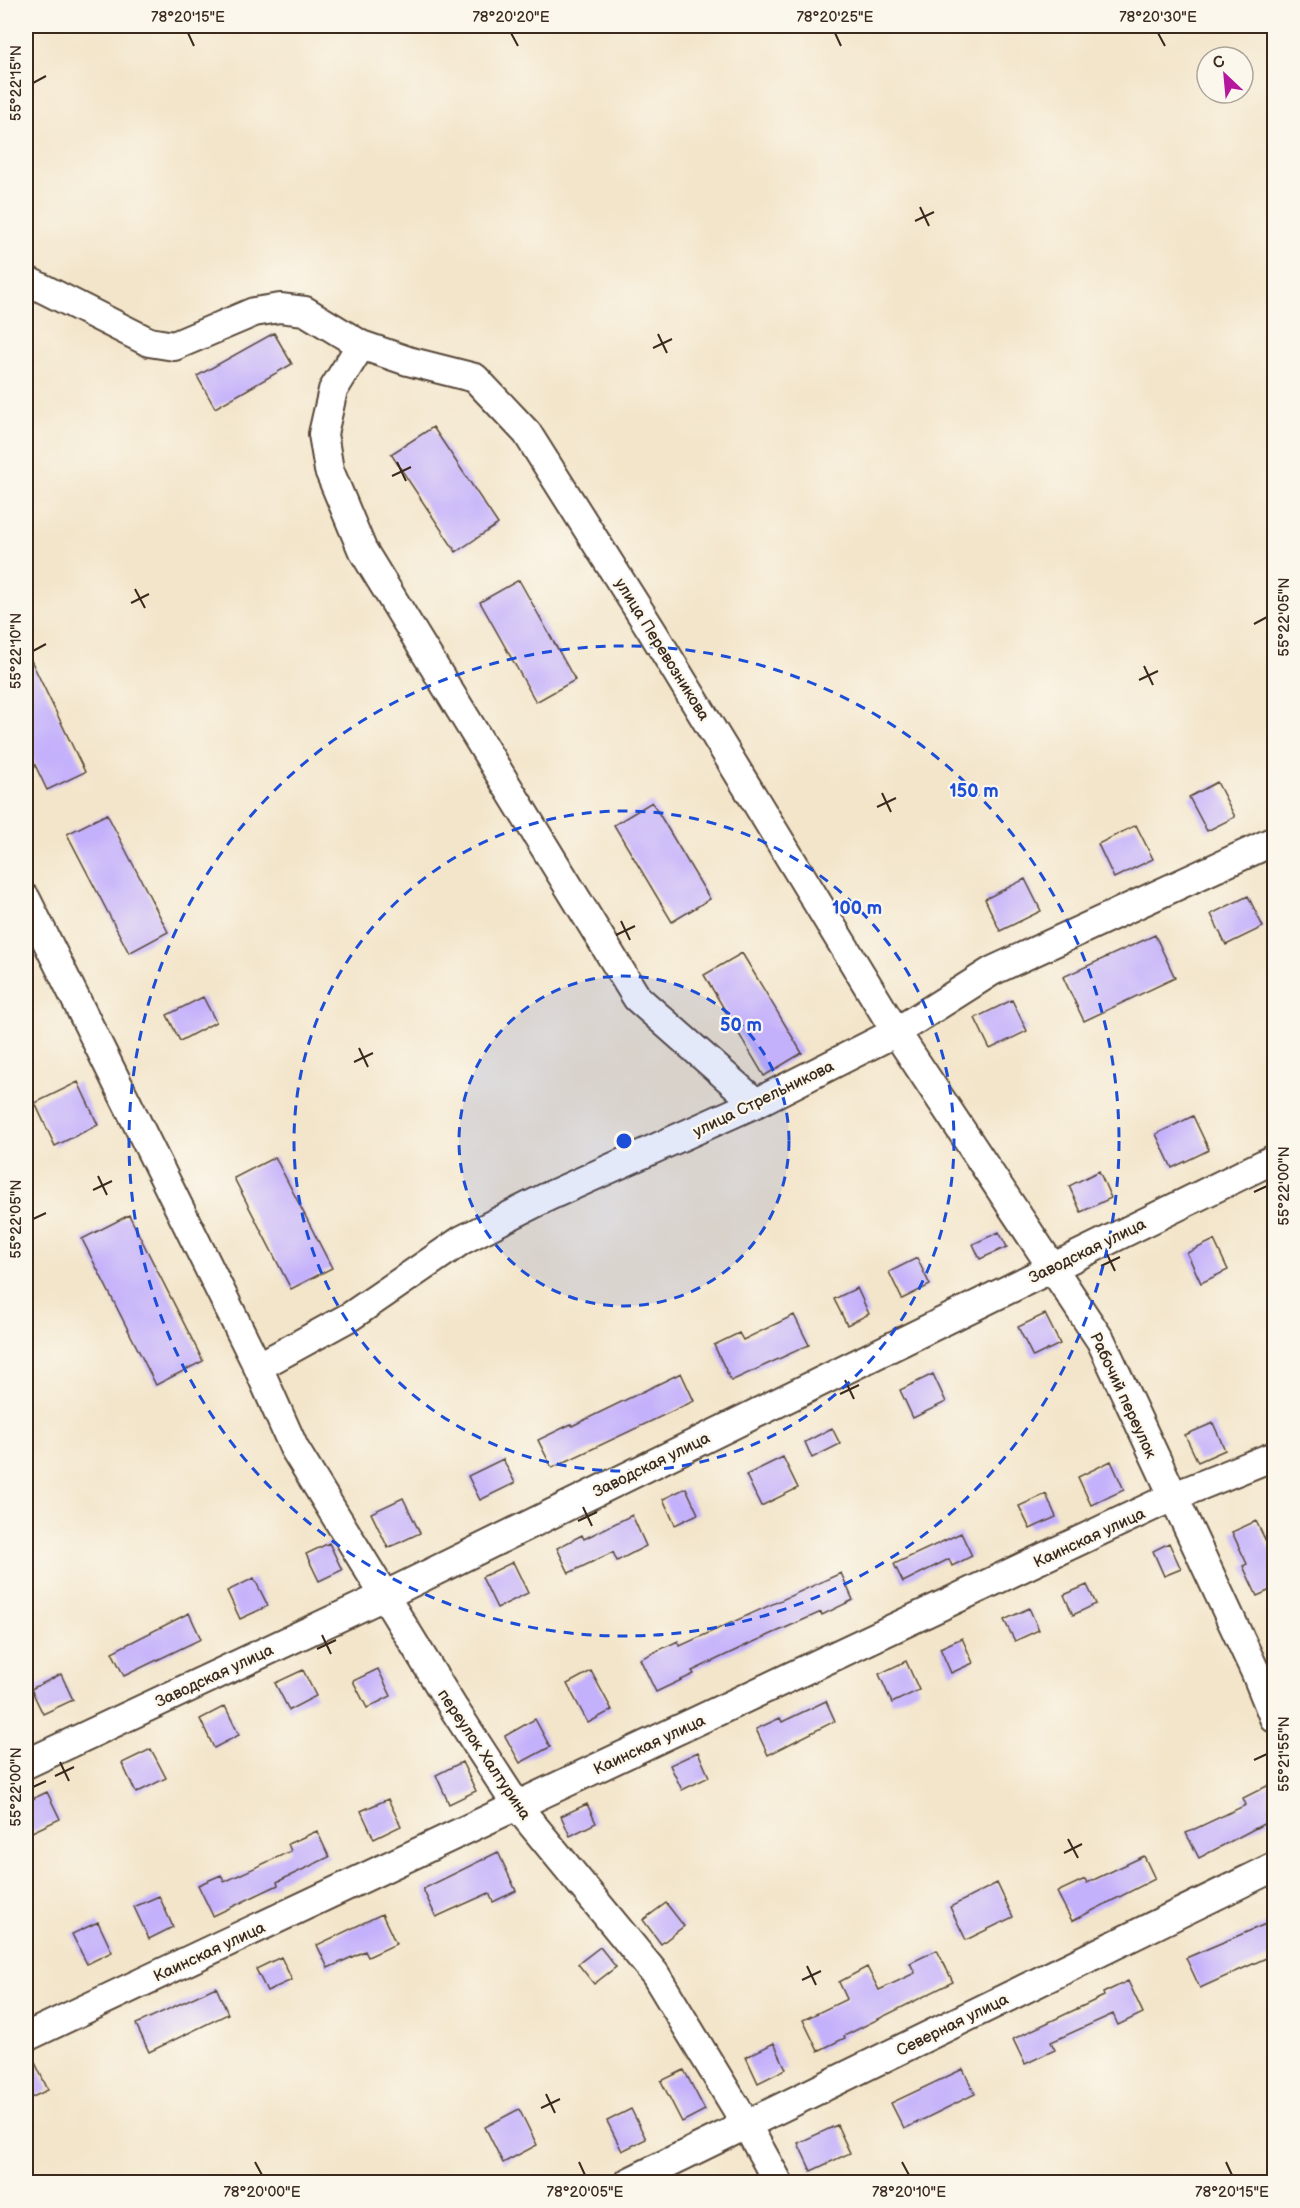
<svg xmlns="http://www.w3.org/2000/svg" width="1300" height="2208" font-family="'Balsamiq Sans',sans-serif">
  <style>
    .building { fill: #c4b1fb }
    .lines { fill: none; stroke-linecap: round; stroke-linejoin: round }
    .minor-casing { stroke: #574638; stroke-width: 32 }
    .minor { stroke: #fff; stroke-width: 28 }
    .ticks { fill: none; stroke: #3b2a1e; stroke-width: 2 }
    .ring { fill: none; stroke: #1d4ed8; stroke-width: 3; stroke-dasharray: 10 8 }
    .labels { text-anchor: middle; stroke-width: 4.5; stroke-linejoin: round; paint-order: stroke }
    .street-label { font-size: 16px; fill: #3b2a1e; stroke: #fbf7ec }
    .centre { fill: #1d4ed8; stroke: #fbf7ec; stroke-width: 3 }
    .ring-label { font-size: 18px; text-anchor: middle; font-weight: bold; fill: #1d4ed8; stroke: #fbf7ec; stroke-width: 4.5; stroke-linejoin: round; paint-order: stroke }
    .neatline { fill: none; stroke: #3b2a1e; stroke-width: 2 }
    .ticks-label { font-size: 15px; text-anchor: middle; fill: #3b2a1e }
  </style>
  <rect width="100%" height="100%" fill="#fbf7ec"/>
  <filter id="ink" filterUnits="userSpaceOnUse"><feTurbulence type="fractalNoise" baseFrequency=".0167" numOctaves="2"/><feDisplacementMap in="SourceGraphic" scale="12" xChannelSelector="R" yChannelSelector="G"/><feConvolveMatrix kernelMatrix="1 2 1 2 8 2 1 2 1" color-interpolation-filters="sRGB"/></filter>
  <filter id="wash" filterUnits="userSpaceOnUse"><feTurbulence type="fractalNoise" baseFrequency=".008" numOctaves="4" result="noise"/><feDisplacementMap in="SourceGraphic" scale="24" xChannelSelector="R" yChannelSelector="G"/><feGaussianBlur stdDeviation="1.35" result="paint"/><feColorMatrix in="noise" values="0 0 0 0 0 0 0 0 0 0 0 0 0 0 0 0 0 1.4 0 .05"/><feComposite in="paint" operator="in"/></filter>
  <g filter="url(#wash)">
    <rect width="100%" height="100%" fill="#f3e5ca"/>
    <g id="blocks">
      <path class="building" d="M 274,333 L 292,364 L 215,408 L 197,376 Z
        M 433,427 L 498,524 L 456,552 L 391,454 Z
        M 519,580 L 575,680 L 536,702 L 480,602 Z
        M 26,650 L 85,772 L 47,790 L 26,746 Z
        M 1217,782 L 1235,817 L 1207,831 L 1189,797 Z
        M 652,802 L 710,899 L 672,922 L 614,825 Z
        M 107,814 L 168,932 L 129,953 L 67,834 Z
        M 1136,825 L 1153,859 L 1114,878 L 1098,844 Z
        M 1025,879 L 1041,911 L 1000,931 L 985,899 Z
        M 1248,896 L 1263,927 L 1226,945 L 1211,914 Z
        M 1155,935 L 1175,978 L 1084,1021 L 1063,977 Z
        M 742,953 L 802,1053 L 764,1076 L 704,975 Z
        M 203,997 L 216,1022 L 180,1041 L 167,1015 Z
        M 1012,1000 L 1027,1031 L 990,1049 L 975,1018 Z
        M 78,1082 L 98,1125 L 55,1146 L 35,1103 Z
        M 1193,1116 L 1209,1150 L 1172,1168 L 1156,1134 Z
        M 275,1157 L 332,1268 L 291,1289 L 234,1178 Z
        M 1099,1171 L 1111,1198 L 1081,1212 L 1069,1186 Z
        M 129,1215 L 203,1361 L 156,1385 L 82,1239 Z
        M 999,1232 L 1007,1247 L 980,1259 L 973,1244 Z
        M 1214,1240 L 1228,1270 L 1201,1283 L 1187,1253 Z
        M 917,1258 L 930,1285 L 902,1299 L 889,1272 Z
        M 857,1288 L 869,1314 L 847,1325 L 834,1299 Z
        M 1045,1314 L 1060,1344 L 1033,1357 L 1018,1327 Z
        M 794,1315 L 809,1345 L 731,1381 L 714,1345 L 739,1333 L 743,1340 Z
        M 681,1373 L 694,1401 L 552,1468 L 538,1440 L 571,1424 L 572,1426 Z
        M 933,1374 L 946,1402 L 913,1418 L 900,1390 Z
        M 1213,1423 L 1225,1450 L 1198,1462 L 1185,1435 Z
        M 832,1428 L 840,1444 L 812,1458 L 805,1442 Z
        M 783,1457 L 798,1488 L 761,1506 L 746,1475 Z
        M 503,1459 L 515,1483 L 480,1500 L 468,1476 Z
        M 1111,1461 L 1124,1490 L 1091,1505 L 1078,1477 Z
        M 686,1488 L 698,1514 L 675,1525 L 663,1499 Z
        M 1046,1494 L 1056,1517 L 1030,1529 L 1019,1506 Z
        M 403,1498 L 420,1533 L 388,1548 L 371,1513 Z
        M 632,1515 L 646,1546 L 617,1561 L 613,1552 L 569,1573 L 557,1548 L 582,1535 L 584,1539 Z
        M 1256,1521 L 1275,1560 L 1275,1588 L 1257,1596 L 1243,1566 L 1247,1564 L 1232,1532 Z
        M 961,1533 L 972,1556 L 952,1566 L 949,1559 L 903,1582 L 894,1564 Z
        M 329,1543 L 342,1570 L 319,1581 L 306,1554 Z
        M 1169,1543 L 1181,1569 L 1164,1576 L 1153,1551 Z
        M 513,1562 L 528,1593 L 497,1608 L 482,1577 Z
        M 841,1573 L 853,1600 L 822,1615 L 821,1612 L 749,1644 L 692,1671 L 694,1674 L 656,1692 L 640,1659 L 678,1641 L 680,1646 Z
        M 254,1578 L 268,1606 L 240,1619 L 227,1591 Z
        M 1087,1585 L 1096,1604 L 1073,1615 L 1064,1595 Z
        M 1029,1608 L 1039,1630 L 1015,1641 L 1004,1620 Z
        M 189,1613 L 201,1639 L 124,1676 L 112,1652 Z
        M 962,1638 L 973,1663 L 951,1673 L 940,1648 Z
        M 906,1661 L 919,1690 L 892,1703 L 879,1674 Z
        M 378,1669 L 391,1696 L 367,1708 L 353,1681 Z
        M 303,1670 L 316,1696 L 289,1710 L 275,1683 Z
        M 591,1671 L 612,1710 L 588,1723 L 567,1684 Z
        M 61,1674 L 73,1700 L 43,1714 L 31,1689 Z
        M 826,1701 L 835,1721 L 768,1755 L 756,1729 L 780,1718 L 782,1722 Z
        M 225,1706 L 239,1735 L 214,1748 L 200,1719 Z
        M 535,1719 L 550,1747 L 520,1763 L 505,1736 Z
        M 151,1749 L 166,1778 L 136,1793 L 122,1763 Z
        M 698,1752 L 709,1777 L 682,1790 L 670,1765 Z
        M 462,1762 L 476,1791 L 449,1804 L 436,1775 Z
        M 1275,1782 L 1275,1818 L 1199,1858 L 1186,1833 L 1246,1805 L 1243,1798 Z
        M 47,1792 L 60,1819 L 32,1832 L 26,1820 L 26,1802 Z
        M 388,1799 L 401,1826 L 374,1839 L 361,1811 Z
        M 587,1804 L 596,1823 L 570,1836 L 561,1816 Z
        M 317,1831 L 329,1857 L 277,1882 L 278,1885 L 213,1916 L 198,1885 L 221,1875 L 224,1882 L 291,1851 L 288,1844 Z
        M 498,1852 L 516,1891 L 493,1902 L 489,1893 L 436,1917 L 423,1889 Z
        M 1144,1856 L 1155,1879 L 1072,1921 L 1057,1892 L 1085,1879 L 1087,1883 Z
        M 997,1883 L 1013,1917 L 966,1940 L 950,1907 Z
        M 159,1896 L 173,1927 L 149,1939 L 134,1907 Z
        M 666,1903 L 684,1926 L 661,1944 L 643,1920 Z
        M 382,1914 L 396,1944 L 368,1957 L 365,1951 L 328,1968 L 317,1945 Z
        M 98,1922 L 112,1952 L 87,1964 L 72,1934 Z
        M 1268,1923 L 1275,1937 L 1275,1954 L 1200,1988 L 1186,1958 Z
        M 600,1947 L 616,1967 L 594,1984 L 578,1964 Z
        M 937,1950 L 953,1982 L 844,2036 L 845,2038 L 818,2051 L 803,2020 L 847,1999 L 839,1982 L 867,1967 L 879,1990 L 915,1973 L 910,1963 Z
        M 281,1957 L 292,1980 L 267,1991 L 256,1969 Z
        M 1128,1981 L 1143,2013 L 1118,2025 L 1113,2014 L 1051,2042 L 1055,2050 L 1025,2064 L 1013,2039 L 1104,1996 L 1103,1993 Z
        M 216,1987 L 228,2014 L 149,2052 L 136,2024 Z
        M 774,2043 L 786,2069 L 758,2083 L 746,2057 Z
        M 30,2052 L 48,2090 L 26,2100 L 26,2053 Z
        M 963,2069 L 975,2094 L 904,2129 L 891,2103 Z
        M 684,2070 L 705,2110 L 682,2122 L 661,2081 Z
        M 519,2109 L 537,2145 L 503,2163 L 485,2127 Z
        M 631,2109 L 646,2139 L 622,2151 L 607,2121 Z
        M 837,2125 L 850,2153 L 811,2171 L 798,2143 Z"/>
    </g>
  </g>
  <g filter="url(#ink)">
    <use href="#blocks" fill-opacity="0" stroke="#574638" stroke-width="1.5"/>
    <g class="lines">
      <g class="minor-casing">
        <path id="minor" d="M 26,280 L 149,342 L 174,346 L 254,312 L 280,308 L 305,311 L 361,345 L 408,361 L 475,378 L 527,433 L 652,631 L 896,1032 L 1101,1341 L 1255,1671 L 1274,1718
          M 361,345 L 333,390 L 323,434 L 329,470 L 362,549 L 637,998 L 756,1103
          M 26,899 L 258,1367 L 294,1448 L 454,1709 L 517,1806 L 655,1974 L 746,2124 L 778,2182
          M 258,1367 L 351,1316 L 462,1240 L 547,1197 L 756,1103 L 896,1032 L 992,971 L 1274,841
          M 26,1764 L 384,1596 L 1274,1159
          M 26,2037 L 1172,1497 L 1274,1456
          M 629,2182 L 1274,1867"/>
      </g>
      <use href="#minor" class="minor"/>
    </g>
  </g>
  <path class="ticks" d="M 188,33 L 194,46M 511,33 L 518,46M 835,33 L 841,46M 1158,33 L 1165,46M 33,83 L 46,76M 920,207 L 929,226M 915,221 L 934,212M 658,334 L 667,353M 653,348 L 672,339M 397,462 L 406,481M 392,476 L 411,467M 135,589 L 145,608M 131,603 L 149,594M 1254,624 L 1267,617M 33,651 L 46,644M 1144,666 L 1153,685M 1139,680 L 1158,671M 882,793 L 891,812M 877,807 L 896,798M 621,921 L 630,940M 616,935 L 635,926M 359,1048 L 368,1067M 354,1062 L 373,1053M 98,1176 L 107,1195M 93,1190 L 112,1181M 1254,1192 L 1267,1186M 33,1219 L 46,1213M 1106,1252 L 1115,1271M 1101,1266 L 1120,1257M 845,1380 L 854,1399M 840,1394 L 859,1385M 583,1507 L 592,1526M 578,1521 L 597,1512M 322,1635 L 331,1654M 317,1649 L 336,1640M 1254,1760 L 1267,1754M 60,1762 L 69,1781M 55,1776 L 74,1767M 33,1787 L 46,1781M 1068,1839 L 1078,1858M 1064,1853 L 1082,1844M 807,1966 L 816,1985M 802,1980 L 821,1971M 546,2094 L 555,2113M 541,2108 L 560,2099M 255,2162 L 262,2175M 579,2162 L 585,2175M 902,2162 L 909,2175M 1226,2162 L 1232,2175"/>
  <circle cx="624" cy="1141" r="165" fill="#1d4ed8" fill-opacity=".12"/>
  <g class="ring">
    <circle cx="624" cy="1141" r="165"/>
    <circle cx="624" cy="1141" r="330"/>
    <circle cx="624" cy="1141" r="495"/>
  </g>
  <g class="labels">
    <g class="street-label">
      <text transform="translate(663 649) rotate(58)" y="6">улица Перевозникова</text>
      <text transform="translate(763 1098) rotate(-26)" y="6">улица Стрельникова</text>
      <text transform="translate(1087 1250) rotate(-26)" y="6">Заводская улица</text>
      <text transform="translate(1124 1395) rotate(65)" y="6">Рабочий переулок</text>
      <text transform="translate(651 1464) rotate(-26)" y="6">Заводская улица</text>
      <text transform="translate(1089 1537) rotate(-25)" y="6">Каинская улица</text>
      <text transform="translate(214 1675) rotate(-25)" y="6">Заводская улица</text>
      <text transform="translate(649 1744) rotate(-25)" y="6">Каинская улица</text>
      <text transform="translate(485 1754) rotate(56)" y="6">переулок Халтурина</text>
      <text transform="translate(209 1951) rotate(-25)" y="6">Каинская улица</text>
      <text transform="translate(952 2024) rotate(-26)" y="6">Северная улица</text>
    </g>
  </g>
  <circle cx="624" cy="1141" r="9" class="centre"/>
  <g class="ring-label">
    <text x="974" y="797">150 m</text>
    <text x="857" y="914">100 m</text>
    <text x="741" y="1031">50 m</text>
  </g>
  <rect width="1300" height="2208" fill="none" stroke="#fbf7ec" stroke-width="66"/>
  <g transform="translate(1225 75) rotate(334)"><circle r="28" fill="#fbf7ec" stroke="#aea59a" stroke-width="1.5"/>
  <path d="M0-4.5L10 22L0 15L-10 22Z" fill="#b5179e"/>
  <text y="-9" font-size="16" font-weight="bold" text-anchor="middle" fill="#3b2a1e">С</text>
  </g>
  <rect x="33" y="33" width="1234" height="2142" class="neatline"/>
  <g class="ticks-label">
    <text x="188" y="22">78°20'15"E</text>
    <text x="511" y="22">78°20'20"E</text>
    <text x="835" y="22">78°20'25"E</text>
    <text x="1158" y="22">78°20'30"E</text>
    <text transform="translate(16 83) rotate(-90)" y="5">55°22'15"N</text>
    <text transform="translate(1284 617) rotate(-90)" y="5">55°22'05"N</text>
    <text transform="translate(16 651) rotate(-90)" y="5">55°22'10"N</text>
    <text transform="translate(1284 1186) rotate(-90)" y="5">55°22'00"N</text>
    <text transform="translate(16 1219) rotate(-90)" y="5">55°22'05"N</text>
    <text transform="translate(1284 1754) rotate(-90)" y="5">55°21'55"N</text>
    <text transform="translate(16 1787) rotate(-90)" y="5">55°22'00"N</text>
    <text x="262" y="2197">78°20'00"E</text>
    <text x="585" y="2197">78°20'05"E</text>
    <text x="909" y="2197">78°20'10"E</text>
    <text x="1232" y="2197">78°20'15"E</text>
  </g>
</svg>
